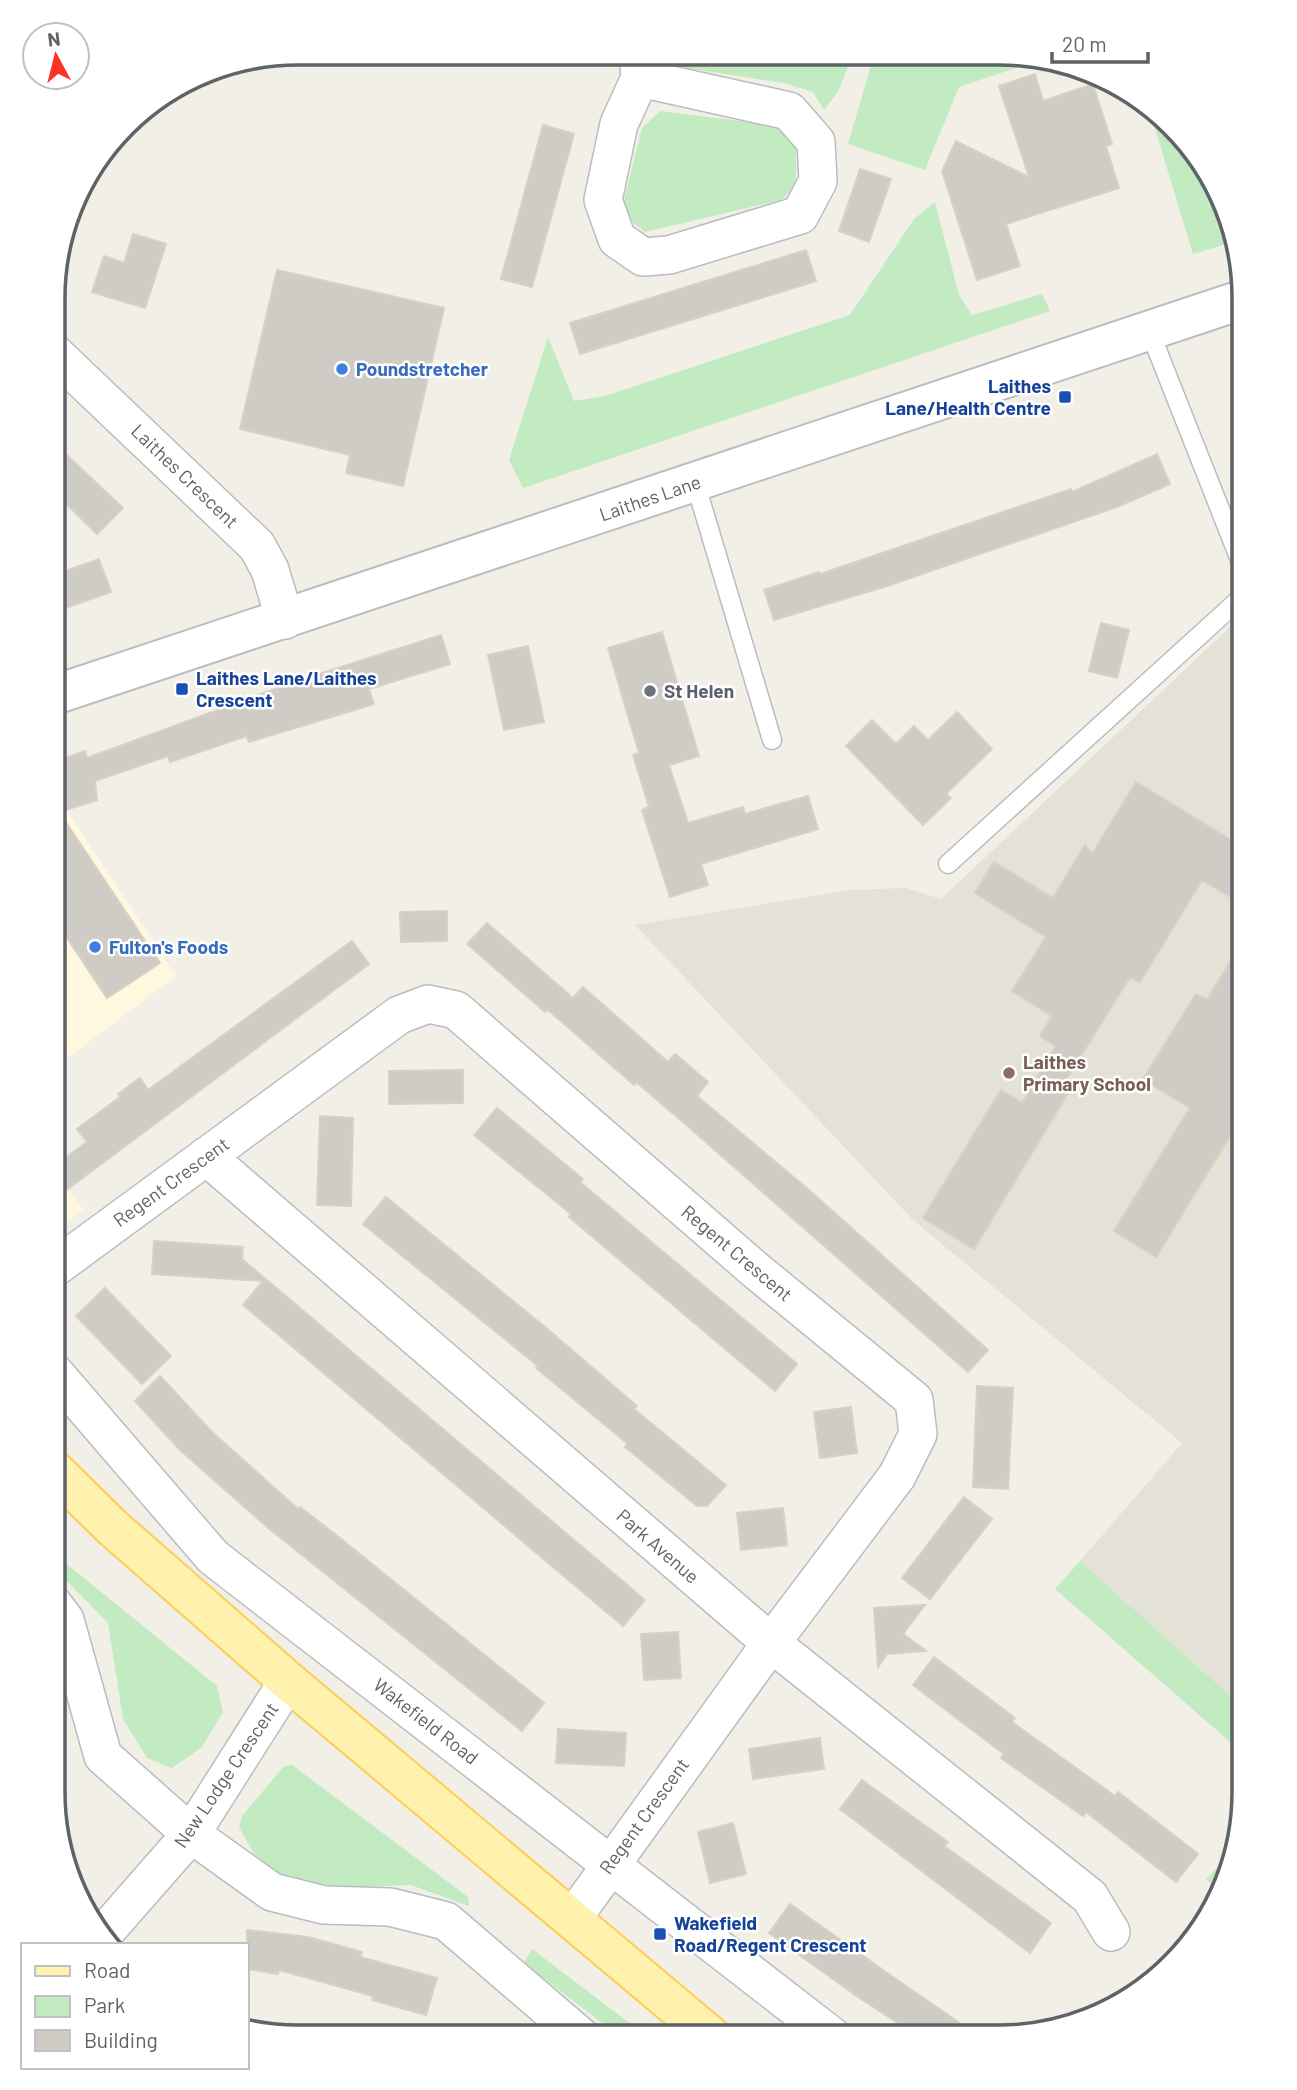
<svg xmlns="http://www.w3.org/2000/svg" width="1297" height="2090" font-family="Barlow,sans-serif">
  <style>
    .commercial { fill: #fff7de }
    .education { fill: #e4e1d7 }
    .green { fill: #c2ebc1 }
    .building { fill: #cfccc5; stroke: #d7d1c4; stroke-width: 2 }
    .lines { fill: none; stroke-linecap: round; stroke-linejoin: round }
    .lane-casing { stroke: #b9bcc1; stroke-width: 21 }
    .street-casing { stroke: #b9bcc1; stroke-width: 40 }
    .secondary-casing { stroke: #babec3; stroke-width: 42 }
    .primary-casing { stroke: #ffcd53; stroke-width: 42 }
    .lane { stroke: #fff; stroke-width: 18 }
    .street { stroke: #fff; stroke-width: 37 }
    .secondary { stroke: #fff; stroke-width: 38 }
    .primary { stroke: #fff1ae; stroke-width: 38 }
    .shop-dot { fill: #3f7fe0; stroke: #fff; stroke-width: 2.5 }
    .transit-dot { fill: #1a4fb4; stroke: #fff; stroke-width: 2.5 }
    .worship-dot { fill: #6b7280; stroke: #fff; stroke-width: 2.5 }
    .education-dot { fill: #8d6e63; stroke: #fff; stroke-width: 2.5 }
    .labels { text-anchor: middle; stroke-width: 5; stroke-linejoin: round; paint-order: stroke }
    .shop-label { font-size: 19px; font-weight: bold; fill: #366cbe; stroke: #fff; text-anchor: start }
    .transit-label { font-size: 19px; font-weight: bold; fill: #164399; stroke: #fff; text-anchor: start }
    .street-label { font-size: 19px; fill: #5e6368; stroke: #fff }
    .worship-label { font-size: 19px; font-weight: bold; fill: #5b616d; stroke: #fff; text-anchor: start }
    .education-label { font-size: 19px; font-weight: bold; fill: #785e54; stroke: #fff; text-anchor: start }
    .rim { fill: none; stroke: #5e6368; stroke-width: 3.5 }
  </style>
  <rect width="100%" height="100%" fill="#f2efe7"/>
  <path class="commercial" d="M 54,791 L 176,976 L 53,1069 Z
    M 53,1169 L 84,1210 L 53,1232 Z"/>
  <path class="education" d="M 1244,614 L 1244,1708 L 1080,1561 L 1182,1443 L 914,1221 L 635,925 L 850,890 L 906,888 L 941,899 Z"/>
  <path class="green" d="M 671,54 L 853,54 L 838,92 L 824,110 L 813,92 L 784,83 L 679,67 Z
    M 906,54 L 1031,55 L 1043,59 L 959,87 L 925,170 L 848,144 L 872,62 L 905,58 Z
    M 660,111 L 773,125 L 796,141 L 796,187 L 781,200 L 645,232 L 628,219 L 624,200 L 642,128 Z
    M 1159,118 L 1226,205 L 1233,242 L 1193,254 L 1152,119 Z
    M 935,202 L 959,295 L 972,315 L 1042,294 L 1050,311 L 523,488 L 509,460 L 548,337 L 574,401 L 605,396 L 850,315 L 914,219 Z
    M 58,1557 L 217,1686 L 223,1712 L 202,1747 L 172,1768 L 147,1758 L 123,1719 L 108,1623 L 53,1567 Z
    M 1080,1561 L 1244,1708 L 1244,1754 L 1055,1589 Z
    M 292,1765 L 468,1897 L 469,1906 L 411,1885 L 303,1889 L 270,1870 L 253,1852 L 239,1827 L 242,1816 L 284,1766 Z
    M 1235,1848 L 1226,1885 L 1221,1895 L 1206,1879 Z
    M 532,1949 L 648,2037 L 619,2036 L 524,1963 Z"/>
  <path class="building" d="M 1035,74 L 1043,101 L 1093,84 L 1112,144 L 1106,146 L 1119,188 L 1006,224 L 1020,266 L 977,280 L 942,171 L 956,141 L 1029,177 L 999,86 Z
    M 543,125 L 574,134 L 532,287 L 501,279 Z
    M 860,169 L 891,179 L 869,242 L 839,231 Z
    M 133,234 L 166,244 L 145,308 L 92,292 L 104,256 L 124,263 Z
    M 806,250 L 816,281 L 580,354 L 570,323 Z
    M 277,270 L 444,308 L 403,486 L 346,473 L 350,455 L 240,429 Z
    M 54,443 L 123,508 L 97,534 L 54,492 Z
    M 1157,454 L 1170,484 L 1117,507 L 887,586 L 774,620 L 764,590 L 819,572 L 820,574 L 1071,489 L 1072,492 Z
    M 99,559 L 111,592 L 54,612 L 54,575 Z
    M 1101,623 L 1129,630 L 1117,678 L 1089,671 Z
    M 662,632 L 699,756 L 669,765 L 688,823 L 743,807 L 745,814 L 808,796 L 818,829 L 701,864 L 708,885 L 670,897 L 642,810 L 649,807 L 633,755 L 639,753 L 608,648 Z
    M 441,635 L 450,664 L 369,689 L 374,704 L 249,742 L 247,736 L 170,762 L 168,756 L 95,781 L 97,800 L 59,812 L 160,963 L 107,998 L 54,918 L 54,762 L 85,751 L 87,758 L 288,684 Z
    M 528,646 L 544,722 L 504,730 L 488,655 Z
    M 957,712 L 992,749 L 946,794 L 951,798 L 923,825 L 846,746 L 872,720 L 896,744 L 914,726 L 928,740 Z
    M 1136,782 L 1244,848 L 1244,878 L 1232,898 L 1202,880 L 1140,982 L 1130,977 L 1063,1085 L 1070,1090 L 974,1249 L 923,1218 L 1001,1090 L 1022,1103 L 1056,1046 L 1040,1036 L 1052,1016 L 1012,991 L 1046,937 L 975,893 L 994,862 L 1053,898 L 1085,845 L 1092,854 Z
    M 447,911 L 447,941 L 401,942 L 400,912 Z
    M 487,923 L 573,998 L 583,987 L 668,1062 L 675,1054 L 708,1082 L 697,1096 L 809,1190 L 988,1350 L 968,1372 L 683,1122 L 636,1082 L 634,1085 L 547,1009 L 545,1012 L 467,944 Z
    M 1244,939 L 1244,1113 L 1156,1257 L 1114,1231 L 1190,1108 L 1143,1079 L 1196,994 L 1207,1000 Z
    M 352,941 L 369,964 L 53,1200 L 53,1167 L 87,1142 L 77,1129 L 120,1097 L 118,1094 L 140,1078 L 148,1090 Z
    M 463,1070 L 463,1103 L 389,1104 L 389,1071 Z
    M 497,1108 L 583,1179 L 580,1182 L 797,1364 L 775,1391 L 569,1217 L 571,1214 L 474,1135 Z
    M 320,1116 L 353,1118 L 351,1206 L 317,1205 Z
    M 386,1197 L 551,1332 L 637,1406 L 634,1409 L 726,1485 L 707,1506 L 697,1506 L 625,1447 L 628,1444 L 536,1368 L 538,1366 L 363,1224 Z
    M 154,1241 L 243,1247 L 242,1259 L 645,1600 L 623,1626 L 243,1305 L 263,1281 L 152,1274 Z
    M 105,1288 L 171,1356 L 142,1384 L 76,1316 Z
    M 160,1376 L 212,1432 L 298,1509 L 300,1507 L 340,1538 L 544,1703 L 522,1731 L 267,1527 L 179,1449 L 135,1401 Z
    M 977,1386 L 1013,1388 L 1008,1489 L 973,1487 Z
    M 851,1407 L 857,1453 L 820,1458 L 814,1412 Z
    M 964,1497 L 992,1519 L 930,1599 L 902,1578 Z
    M 783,1508 L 787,1545 L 741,1550 L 737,1513 Z
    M 925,1605 L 903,1634 L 926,1651 L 887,1654 L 878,1667 L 874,1608 Z
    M 678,1632 L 681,1678 L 644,1680 L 641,1634 Z
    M 934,1657 L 1015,1718 L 1012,1722 L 1115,1796 L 1118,1792 L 1198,1854 L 1176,1882 L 1086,1812 L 1083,1816 L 1001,1758 L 1004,1754 L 913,1685 Z
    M 558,1729 L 626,1733 L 624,1766 L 556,1763 Z
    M 820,1738 L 824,1769 L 753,1779 L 749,1749 Z
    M 862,1780 L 948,1842 L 944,1846 L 1051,1923 L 1030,1953 L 840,1809 Z
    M 733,1823 L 746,1874 L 710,1883 L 698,1832 Z
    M 790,1904 L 893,1977 L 980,2037 L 919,2037 L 855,1995 L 769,1933 Z
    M 247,1930 L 308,1937 L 362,1952 L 360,1957 L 437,1978 L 426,2015 L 372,2000 L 373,1996 L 279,1970 L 278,1974 L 247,1969 Z"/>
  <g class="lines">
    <g class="lane-casing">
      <path id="lane" d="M 1150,332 L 1244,570
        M 695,482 L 772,740
        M 948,864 L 1244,595"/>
    </g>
    <g class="street-casing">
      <path id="street" d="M 638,54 L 640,78 L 619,124 L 603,200 L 617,239 L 643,257 L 669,255 L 800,215 L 818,181 L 816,142 L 789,111 L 640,78
        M 54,353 L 257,546 L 270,570 L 285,620
        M 206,1156 L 771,1643 L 1090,1897 L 1111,1932
        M 53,1269 L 399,1015 L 428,1004 L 456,1010 L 753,1268 L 914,1400 L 918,1434 L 897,1476 L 771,1643 L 572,1919
        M 53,1371 L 213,1557 L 833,2037
        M 53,1604 L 65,1620 L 103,1756 L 191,1834 L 272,1892 L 324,1905 L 390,1907 L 446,1921 L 580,2036
        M 106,1931 L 191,1834 L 288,1681"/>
    </g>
    <g class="secondary-casing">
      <path id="secondary" d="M 54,695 L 1244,299"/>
    </g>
    <g class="primary-casing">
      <path id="primary" d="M 53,1469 L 113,1528 L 288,1681 L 712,2037"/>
    </g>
    <use href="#lane" class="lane"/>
    <use href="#street" class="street"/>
    <use href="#secondary" class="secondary"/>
    <use href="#primary" class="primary"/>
  </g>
  <g class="shop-dot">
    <circle cx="342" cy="369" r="7"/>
    <circle cx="95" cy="947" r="7"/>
  </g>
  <g class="transit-dot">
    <rect x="1058" y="390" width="14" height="14" rx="3.5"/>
    <rect x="175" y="682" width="14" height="14" rx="3.5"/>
    <rect x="653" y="1927" width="14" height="14" rx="3.5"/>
  </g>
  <circle class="worship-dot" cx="650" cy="691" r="7"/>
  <circle class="education-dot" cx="1009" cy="1073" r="7"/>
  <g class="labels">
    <g class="shop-label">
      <text x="356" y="376">Poundstretcher</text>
      <text x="109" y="954">Fulton's Foods</text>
    </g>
    <g class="transit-label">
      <text x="1051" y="393" text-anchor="end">Laithes<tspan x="1051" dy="22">Lane/Health Centre</tspan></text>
      <text x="196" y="685">Laithes Lane/Laithes<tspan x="196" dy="22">Crescent</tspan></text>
      <text x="674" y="1930">Wakefield<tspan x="674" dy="22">Road/Regent Crescent</tspan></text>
    </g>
    <g class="street-label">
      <text transform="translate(185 476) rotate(44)" y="7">Laithes Crescent</text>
      <text transform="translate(650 498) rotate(-19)" y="7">Laithes Lane</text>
      <text transform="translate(171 1182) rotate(-36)" y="7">Regent Crescent</text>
      <text transform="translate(737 1253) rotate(40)" y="7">Regent Crescent</text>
      <text transform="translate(658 1546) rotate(41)" y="7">Park Avenue</text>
      <text transform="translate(426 1721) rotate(38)" y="7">Wakefield Road</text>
      <text transform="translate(226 1775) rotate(-56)" y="7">New Lodge Crescent</text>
      <text transform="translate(644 1816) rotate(-54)" y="7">Regent Crescent</text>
    </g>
    <g class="worship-label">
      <text x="664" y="698">St Helen</text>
    </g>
    <g class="education-label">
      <text x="1023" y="1069">Laithes<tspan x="1023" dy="22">Primary School</tspan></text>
    </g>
  </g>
  <path d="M0 0H1297V2090H0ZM298 65H999A233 233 0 0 1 1232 298V1792A233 233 0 0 1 999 2025H298A233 233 0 0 1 65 1792V298A233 233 0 0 1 298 65Z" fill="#fff" fill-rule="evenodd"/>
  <path class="rim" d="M298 65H999A233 233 0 0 1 1232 298V1792A233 233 0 0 1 999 2025H298A233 233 0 0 1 65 1792V298A233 233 0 0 1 298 65Z"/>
  <rect x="21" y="1943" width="228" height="126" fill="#ffffff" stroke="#bfc1c3" stroke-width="2"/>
  <rect x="35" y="1966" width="35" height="10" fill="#fff1ae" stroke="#bfc1c3" stroke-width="2"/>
  <text x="84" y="1978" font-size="21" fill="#5e6368">Road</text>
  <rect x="35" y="1996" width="35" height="21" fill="#c2ebc1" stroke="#bfc1c3" stroke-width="2"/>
  <text x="84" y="2013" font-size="21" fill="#5e6368">Park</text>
  <rect x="35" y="2030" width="35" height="21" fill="#cfccc5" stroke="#bfc1c3" stroke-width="2"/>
  <text x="84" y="2048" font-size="21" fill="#5e6368">Building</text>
  <g transform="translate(56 56) rotate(353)"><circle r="33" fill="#ffffff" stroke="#bfc1c3" stroke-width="2"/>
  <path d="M0-5L12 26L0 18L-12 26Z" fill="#fa3325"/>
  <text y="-10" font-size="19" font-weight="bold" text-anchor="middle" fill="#5e6368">N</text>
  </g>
  <path d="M1052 52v10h96v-10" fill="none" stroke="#5e6368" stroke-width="3.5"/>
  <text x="1062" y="52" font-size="21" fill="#5e6368" stroke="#ffffff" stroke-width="5" paint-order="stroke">20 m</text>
</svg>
